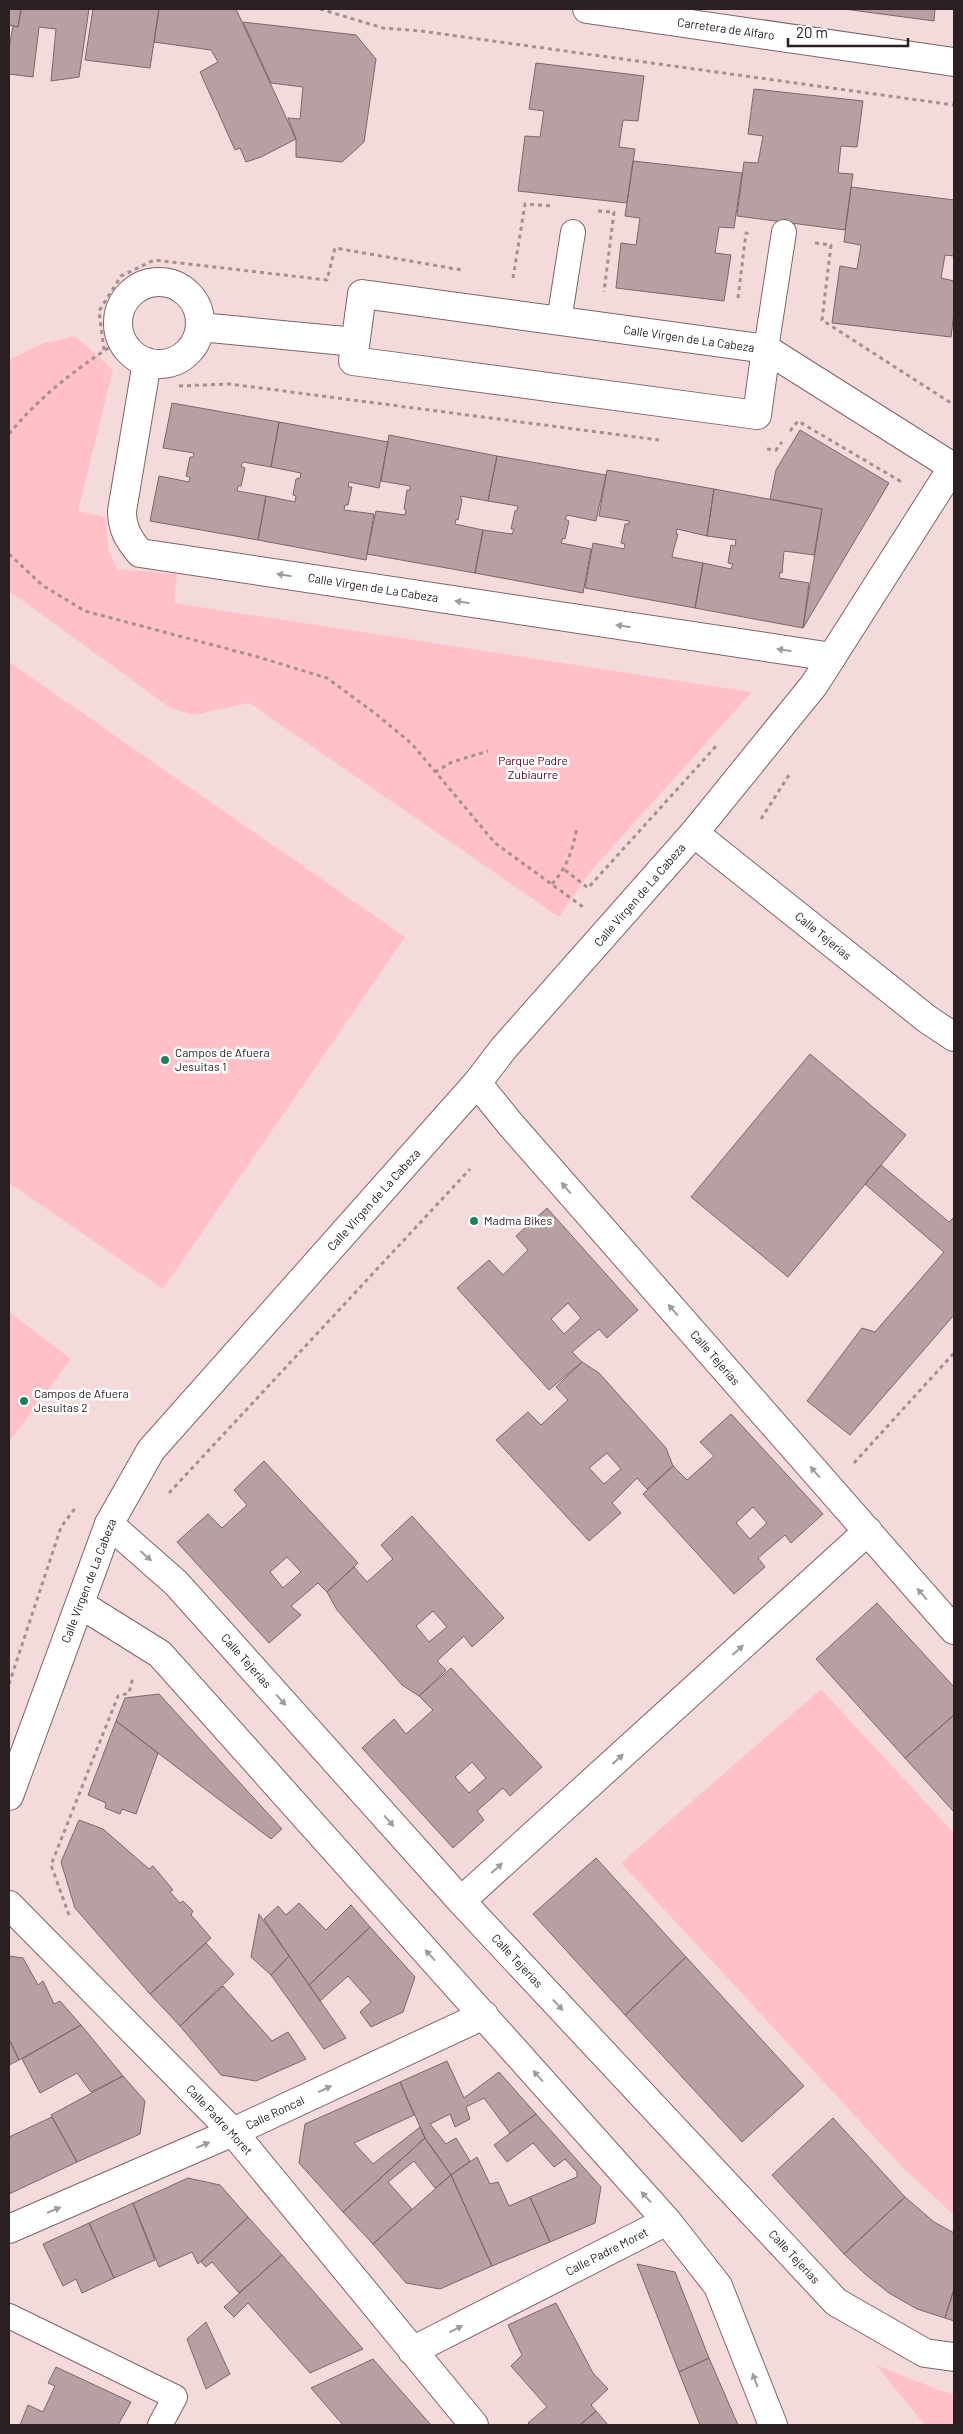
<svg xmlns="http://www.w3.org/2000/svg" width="963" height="2434" font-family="Barlow,sans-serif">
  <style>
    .green { fill: #ffc1c7 }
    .building { fill: #b99fa1; stroke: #7e6668; fill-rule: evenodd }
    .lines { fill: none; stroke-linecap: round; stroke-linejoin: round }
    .service-casing { stroke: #7d6567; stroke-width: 26 }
    .minor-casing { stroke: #7d6567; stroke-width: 30 }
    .tertiary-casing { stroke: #7d6567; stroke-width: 30 }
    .path { stroke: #a49091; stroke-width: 3; stroke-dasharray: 4 4; stroke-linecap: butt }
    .service { stroke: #fff; stroke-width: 24 }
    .minor { stroke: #fff; stroke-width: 28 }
    .tertiary { stroke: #fff; stroke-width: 28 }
    .oneway { fill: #9f9b9b }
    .poi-dot { fill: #1c825c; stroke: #fff; stroke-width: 2 }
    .labels { text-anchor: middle; stroke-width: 5; stroke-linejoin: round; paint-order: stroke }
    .street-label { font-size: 12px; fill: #2a2021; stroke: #fff }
    .park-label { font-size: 12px; fill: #550019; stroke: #fff }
    .poi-label { font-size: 12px; fill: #2a2021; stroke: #fff; text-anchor: start }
  </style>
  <rect width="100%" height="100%" fill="#f5dadc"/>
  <path class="green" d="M 75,336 L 113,370 L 78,511 L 105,517 L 109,551 L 117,569 L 177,574 L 174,603 L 752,692 L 589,873 L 559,917 L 249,703 L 194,715 L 172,709 L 9,591 L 9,360 L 41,344 Z
    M 9,662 L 405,937 L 163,1289 L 9,1183 Z
    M 9,1312 L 71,1359 L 9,1442 Z
    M 821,1689 L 954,1833 L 954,2215 L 904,2169 L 621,1863 Z
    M 876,2365 L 939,2390 L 954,2394 L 954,2425 L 925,2425 Z"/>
  <path class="building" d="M 9,9 L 21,9 L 18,27 L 9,25 Z
    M 21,9 L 89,9 L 79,77 L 51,81 L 56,29 L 39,27 L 33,77 L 9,74 L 9,48 L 13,26 L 18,27 Z
    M 93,9 L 159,9 L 150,68 L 85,60 Z
    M 159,9 L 236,9 L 296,139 L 261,157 L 246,162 L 240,148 L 235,150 L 200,72 L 218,62 L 211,50 L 154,42 Z
    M 844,9 L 935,9 L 934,21 Z
    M 243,22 L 356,35 L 376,59 L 364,142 L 342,162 L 296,157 L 296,139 L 288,118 L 300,119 L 303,87 L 271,83 Z
    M 536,63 L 644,76 L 638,121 L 623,120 L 619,147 L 635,149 L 627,203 L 518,191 L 525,136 L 540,137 L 544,111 L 529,109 Z
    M 754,89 L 863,101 L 857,147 L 841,146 L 838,173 L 853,174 L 845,230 L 737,216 L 744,162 L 758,163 L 763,136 L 748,134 Z
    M 633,161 L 742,173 L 734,228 L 719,227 L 715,253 L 731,255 L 724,301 L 616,288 L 621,243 L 636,245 L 640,218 L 625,216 Z
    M 851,187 L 954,200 L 954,256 L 945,255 L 941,278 L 954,281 L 954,313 L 951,337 L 832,323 L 840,266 L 857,269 L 861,245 L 844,242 Z
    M 172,403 L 279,422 L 271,467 L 243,462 L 241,466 L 245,468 L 241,486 L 238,486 L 237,491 L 266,496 L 258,540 L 150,521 L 159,476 L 189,482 L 190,477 L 186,476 L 190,457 L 193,457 L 194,453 L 163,448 Z
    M 279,422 L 388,442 L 379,488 L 349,482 L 348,487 L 352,487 L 348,505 L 345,505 L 344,510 L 374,514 L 366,560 L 258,540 L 266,496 L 295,502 L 296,496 L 293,495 L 296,479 L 300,478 L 301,473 L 271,467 Z
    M 800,430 L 889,483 L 803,628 L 822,509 L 770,499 L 776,470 Z
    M 389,435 L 497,456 L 488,501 L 460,496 L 462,500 L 458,520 L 456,519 L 455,524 L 483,530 L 475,573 L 367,554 L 376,511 L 405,515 L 406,510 L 404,509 L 407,490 L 410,490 L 410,486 L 381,481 Z
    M 497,456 L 606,475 L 596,521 L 567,515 L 565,519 L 569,521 L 565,539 L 563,538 L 561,543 L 591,549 L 583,593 L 475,573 L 483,530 L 512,534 L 514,529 L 511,529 L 515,511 L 517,510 L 518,506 L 488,501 Z
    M 607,470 L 714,489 L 707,536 L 677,529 L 676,534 L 678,534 L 673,552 L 672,557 L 703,563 L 695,608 L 585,588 L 593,543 L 624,549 L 625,544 L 621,543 L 625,524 L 629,524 L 629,521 L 599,516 Z
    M 714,489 L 822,509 L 814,555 L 784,551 L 782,573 L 780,572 L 779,578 L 809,583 L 803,628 L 695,608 L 703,563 L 731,569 L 733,564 L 728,563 L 731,545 L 735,546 L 736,540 L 707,536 Z
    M 810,1054 L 906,1135 L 788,1277 L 691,1197 Z
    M 881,1165 L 949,1222 L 954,1217 L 954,1315 L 850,1435 L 807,1401 L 862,1328 L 875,1332 L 944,1252 L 865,1184 Z
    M 547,1208 L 638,1310 L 607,1338 L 599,1329 L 572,1352 L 582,1362 L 549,1390 L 457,1288 L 489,1260 L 503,1275 L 528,1250 L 516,1236 ZM 568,1303 L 581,1318 L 564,1334 L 551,1319 Z
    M 582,1362 L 599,1373 L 666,1448 L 673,1466 L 647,1489 L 637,1478 L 612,1503 L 621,1513 L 589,1541 L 496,1440 L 528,1412 L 541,1425 L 568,1400 L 556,1387 ZM 607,1453 L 621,1469 L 604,1484 L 589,1468 Z
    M 731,1414 L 823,1514 L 791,1543 L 785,1535 L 758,1558 L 765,1567 L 734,1594 L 643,1494 L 673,1466 L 687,1480 L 714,1456 L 700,1442 ZM 753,1507 L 767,1523 L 750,1539 L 736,1523 Z
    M 264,1461 L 358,1563 L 327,1592 L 318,1583 L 291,1606 L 301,1615 L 269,1643 L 177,1542 L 208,1514 L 222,1528 L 247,1505 L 234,1490 ZM 287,1557 L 301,1572 L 283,1588 L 270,1572 Z
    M 412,1516 L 504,1618 L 472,1647 L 464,1636 L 437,1661 L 446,1670 L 419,1696 L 402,1685 L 337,1610 L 327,1592 L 354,1567 L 367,1582 L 393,1559 L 381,1545 ZM 433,1611 L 447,1627 L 429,1642 L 416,1626 Z
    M 877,1603 L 954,1687 L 954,1715 L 905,1758 L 816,1659 Z
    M 451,1668 L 542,1767 L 510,1796 L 503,1788 L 477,1811 L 484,1820 L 453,1848 L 362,1748 L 394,1719 L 406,1734 L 433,1710 L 419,1696 ZM 472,1762 L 486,1778 L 469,1793 L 455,1777 Z
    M 159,1694 L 282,1829 L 271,1839 L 116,1721 L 125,1698 Z
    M 954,1715 L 954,1812 L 905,1758 Z
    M 116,1721 L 158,1753 L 136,1814 L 122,1809 L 120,1814 L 105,1808 L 106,1803 L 88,1795 Z
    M 79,1820 L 103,1829 L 149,1869 L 153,1866 L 173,1890 L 170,1892 L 180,1903 L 183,1901 L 193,1911 L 191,1915 L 211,1938 L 150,1994 L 75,1908 L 61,1862 Z
    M 596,1858 L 686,1957 L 625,2015 L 533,1914 Z
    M 299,1903 L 326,1930 L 351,1905 L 370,1927 L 309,1985 L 264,1919 L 278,1906 L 286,1915 Z
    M 259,1914 L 289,1956 L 271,1975 L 251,1957 Z
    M 370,1927 L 415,1977 L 403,2012 L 371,2027 L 360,2012 L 371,2002 L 348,1976 L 320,2001 L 309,1985 Z
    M 206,1943 L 234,1974 L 180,2026 L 150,1994 Z
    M 9,1956 L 23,1958 L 38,1985 L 43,1981 L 54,2004 L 60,2001 L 81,2025 L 19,2060 L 9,2039 Z
    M 289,1956 L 346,2038 L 324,2049 L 271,1975 Z
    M 686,1957 L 804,2086 L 742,2142 L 625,2015 Z
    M 223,1986 L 272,2041 L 288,2032 L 306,2059 L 256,2081 L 221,2075 L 180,2026 Z
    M 81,2025 L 123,2076 L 91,2092 L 77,2073 L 40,2093 L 22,2059 Z
    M 9,2039 L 19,2060 L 9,2065 Z
    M 447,2061 L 464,2098 L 499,2072 L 536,2114 L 510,2133 L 484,2098 L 466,2107 L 470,2119 L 455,2127 L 450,2114 L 430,2124 L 446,2144 L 456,2138 L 470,2161 L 451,2175 L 425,2138 L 400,2082 Z
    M 123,2076 L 145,2101 L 140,2134 L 77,2162 L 51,2115 Z
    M 400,2082 L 414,2115 L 354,2143 L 373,2164 L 420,2127 L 425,2138 L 343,2212 L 299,2163 L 305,2124 Z
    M 536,2114 L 601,2187 L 595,2223 L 550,2242 L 530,2197 L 577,2177 L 577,2172 L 565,2159 L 554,2167 L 533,2143 L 507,2162 L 494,2145 Z
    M 52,2117 L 77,2162 L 9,2194 L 9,2137 Z
    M 833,2118 L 905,2197 L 844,2254 L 772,2175 Z
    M 425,2138 L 451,2175 L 435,2188 L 414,2161 L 388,2182 L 412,2209 L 373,2244 L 343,2212 Z
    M 477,2157 L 490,2184 L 498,2182 L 509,2206 L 530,2197 L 550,2242 L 492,2266 L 451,2175 Z
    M 451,2175 L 492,2266 L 440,2289 L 406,2283 L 373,2244 Z
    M 188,2178 L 220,2185 L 248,2217 L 198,2264 L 192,2252 L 159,2267 L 133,2203 Z
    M 905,2197 L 934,2222 L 954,2233 L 954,2289 L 945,2318 L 917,2309 L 889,2293 L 865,2274 L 844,2254 Z
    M 133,2203 L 155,2260 L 114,2278 L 89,2223 Z
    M 248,2217 L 282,2255 L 239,2293 L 212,2262 L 206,2267 L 201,2262 Z
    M 89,2223 L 114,2278 L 82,2293 L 76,2279 L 63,2286 L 43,2244 Z
    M 282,2255 L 363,2349 L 310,2373 L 248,2303 L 234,2317 L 224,2307 Z
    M 637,2264 L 675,2272 L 709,2358 L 679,2372 Z
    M 954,2289 L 954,2321 L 945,2318 Z
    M 556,2303 L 593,2373 L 608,2389 L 591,2405 L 596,2411 L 580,2425 L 531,2425 L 528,2423 L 547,2407 L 511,2366 L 522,2355 L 508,2325 Z
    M 206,2322 L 230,2374 L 206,2389 L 187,2339 Z
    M 709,2358 L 738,2425 L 700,2425 L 679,2372 Z
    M 373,2359 L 431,2425 L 343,2425 L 311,2388 Z
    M 56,2367 L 131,2402 L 118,2425 L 20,2425 L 28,2405 L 43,2412 L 55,2386 L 48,2383 Z
    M 596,2411 L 608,2425 L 580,2425 Z"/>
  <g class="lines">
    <g class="service-casing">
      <path id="service" d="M 559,321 L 573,232
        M 766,349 L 784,232
        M 9,2316 L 175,2397 L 160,2425"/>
    </g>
    <g class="minor-casing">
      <path id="minor" d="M118 323a41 41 0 1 1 82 0a41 41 0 1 1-82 0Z
        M 362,294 L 766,349 L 757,415 L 353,361 Z
        M 200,327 L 355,342
        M 766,349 L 953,467
        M 147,362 L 122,511 C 122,529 129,540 140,553 L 832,657
        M 694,833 L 927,1019 L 954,1037
        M 477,1083 L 511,1125 L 954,1630
        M 109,1524 L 176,1583 L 461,1901 L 836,2302 L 925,2353 L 954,2357
        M 80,1604 L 160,1654 L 667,2221 L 718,2286 L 773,2425
        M 461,1901 L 868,1531
        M 9,1905 L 233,2132 L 474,2425
        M 9,2229 L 233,2132 L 484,2015
        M 412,2351 L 667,2221"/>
    </g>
    <g class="tertiary-casing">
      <path id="tertiary" d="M 587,9 L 954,62
        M 9,1796 L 109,1524 L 151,1450 L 477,1083 L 503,1049 L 694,833 L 814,685 L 954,465"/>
    </g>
    <path class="path" d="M 320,9 L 383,28 L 421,31 L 954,105
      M 598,211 L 614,212 L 604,292
      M 815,243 L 831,245 L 822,320 L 954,405
      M 513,278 L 525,204 L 552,206
      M 738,298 L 746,233 L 750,234
      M 104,350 L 99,311 L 121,276 L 154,260 L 327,280 L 335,248 L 462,270
      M 179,386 L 230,384 L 659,440
      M 790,431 L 798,421 L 900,481 L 898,483
      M 9,434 C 40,396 76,369 116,343
      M 767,449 L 776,450 L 782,442
      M 9,554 L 42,585 L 85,611 L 258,657 L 327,678 L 376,714 L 412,744 L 495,843 L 583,907
      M 435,772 L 452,762 L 488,751
      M 761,819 L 789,775
      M 565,870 L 588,888 L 718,744
      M 552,884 C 568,866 573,849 577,826
      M 854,1463 L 954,1353
      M 169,1493 L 470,1169
      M 9,1684 L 61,1527 L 76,1507
      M 69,1915 L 51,1865 L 118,1696 L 129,1693 L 133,1677"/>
    <use href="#service" class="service"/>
    <use href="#minor" class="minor"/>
    <use href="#tertiary" class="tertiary"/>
  </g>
  <defs><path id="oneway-solid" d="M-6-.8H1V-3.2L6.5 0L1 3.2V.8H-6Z" transform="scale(1.25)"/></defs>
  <g class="oneway">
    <use href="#oneway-solid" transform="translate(284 575) rotate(-171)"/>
    <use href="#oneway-solid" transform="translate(462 602) rotate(-171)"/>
    <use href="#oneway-solid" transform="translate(623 626) rotate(-171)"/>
    <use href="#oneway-solid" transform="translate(784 650) rotate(-171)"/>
    <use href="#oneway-solid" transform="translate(566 1188) rotate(-131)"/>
    <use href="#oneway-solid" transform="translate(673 1310) rotate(-131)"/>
    <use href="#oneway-solid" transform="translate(815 1472) rotate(-131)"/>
    <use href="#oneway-solid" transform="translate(146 1556) rotate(41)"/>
    <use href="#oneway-solid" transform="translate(922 1594) rotate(-131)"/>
    <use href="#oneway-solid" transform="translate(738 1650) rotate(-42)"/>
    <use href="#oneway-solid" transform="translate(281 1700) rotate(48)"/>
    <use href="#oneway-solid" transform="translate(618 1759) rotate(-42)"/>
    <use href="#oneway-solid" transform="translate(389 1821) rotate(48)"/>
    <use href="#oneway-solid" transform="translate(497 1868) rotate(-42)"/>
    <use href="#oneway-solid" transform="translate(430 1955) rotate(-132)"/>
    <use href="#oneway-solid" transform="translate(558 2005) rotate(47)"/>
    <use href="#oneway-solid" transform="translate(538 2076) rotate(-132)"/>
    <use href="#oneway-solid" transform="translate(325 2089) rotate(-25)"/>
    <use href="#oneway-solid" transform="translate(203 2145) rotate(-23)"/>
    <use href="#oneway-solid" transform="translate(646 2197) rotate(-132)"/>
    <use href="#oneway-solid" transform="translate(54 2210) rotate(-23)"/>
    <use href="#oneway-solid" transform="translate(456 2329) rotate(-27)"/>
    <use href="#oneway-solid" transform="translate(755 2380) rotate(-111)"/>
  </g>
  <g class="poi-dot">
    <circle cx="165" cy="1060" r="5"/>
    <circle cx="474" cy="1221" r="5"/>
    <circle cx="24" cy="1401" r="5"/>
  </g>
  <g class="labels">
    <g class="street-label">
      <text transform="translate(726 29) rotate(8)" y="4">Carretera de Alfaro</text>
      <text transform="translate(689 339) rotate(8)" y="4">Calle Virgen de La Cabeza</text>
      <text transform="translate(373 588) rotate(9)" y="4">Calle Virgen de La Cabeza</text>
      <text transform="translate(640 895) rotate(-49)" y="4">Calle Virgen de La Cabeza</text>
      <text transform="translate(823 936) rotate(39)" y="4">Calle Tejerías</text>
      <text transform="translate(374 1200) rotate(-48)" y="4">Calle Virgen de La Cabeza</text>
      <text transform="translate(715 1358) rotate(49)" y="4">Calle Tejerías</text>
      <text transform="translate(89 1581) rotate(-69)" y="4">Calle Virgen de La Cabeza</text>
      <text transform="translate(246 1661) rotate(48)" y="4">Calle Tejerías</text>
      <text transform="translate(517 1961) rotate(47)" y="4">Calle Tejerías</text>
      <text transform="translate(275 2113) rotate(-25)" y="4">Calle Roncal</text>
      <text transform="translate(219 2120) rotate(47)" y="4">Calle Padre Moret</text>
      <text transform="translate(607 2252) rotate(-27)" y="4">Calle Padre Moret</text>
      <text transform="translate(794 2257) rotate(47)" y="4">Calle Tejerías</text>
    </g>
    <g class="park-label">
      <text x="533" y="765">Parque Padre<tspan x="533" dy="14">Zubiaurre</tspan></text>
    </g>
    <g class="poi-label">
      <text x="175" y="1057">Campos de Afuera<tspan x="175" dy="14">Jesuitas 1</tspan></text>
      <text x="484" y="1225">Madma Bikes</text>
      <text x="34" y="1398">Campos de Afuera<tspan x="34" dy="14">Jesuitas 2</tspan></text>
    </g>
  </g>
  <rect width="963" height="2434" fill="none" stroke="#2a2021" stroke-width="20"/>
  <path d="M788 38v8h120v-8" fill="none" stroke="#2a2021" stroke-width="2.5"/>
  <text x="796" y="38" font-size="15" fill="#2a2021" stroke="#ffffff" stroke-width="4" paint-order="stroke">20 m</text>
</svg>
